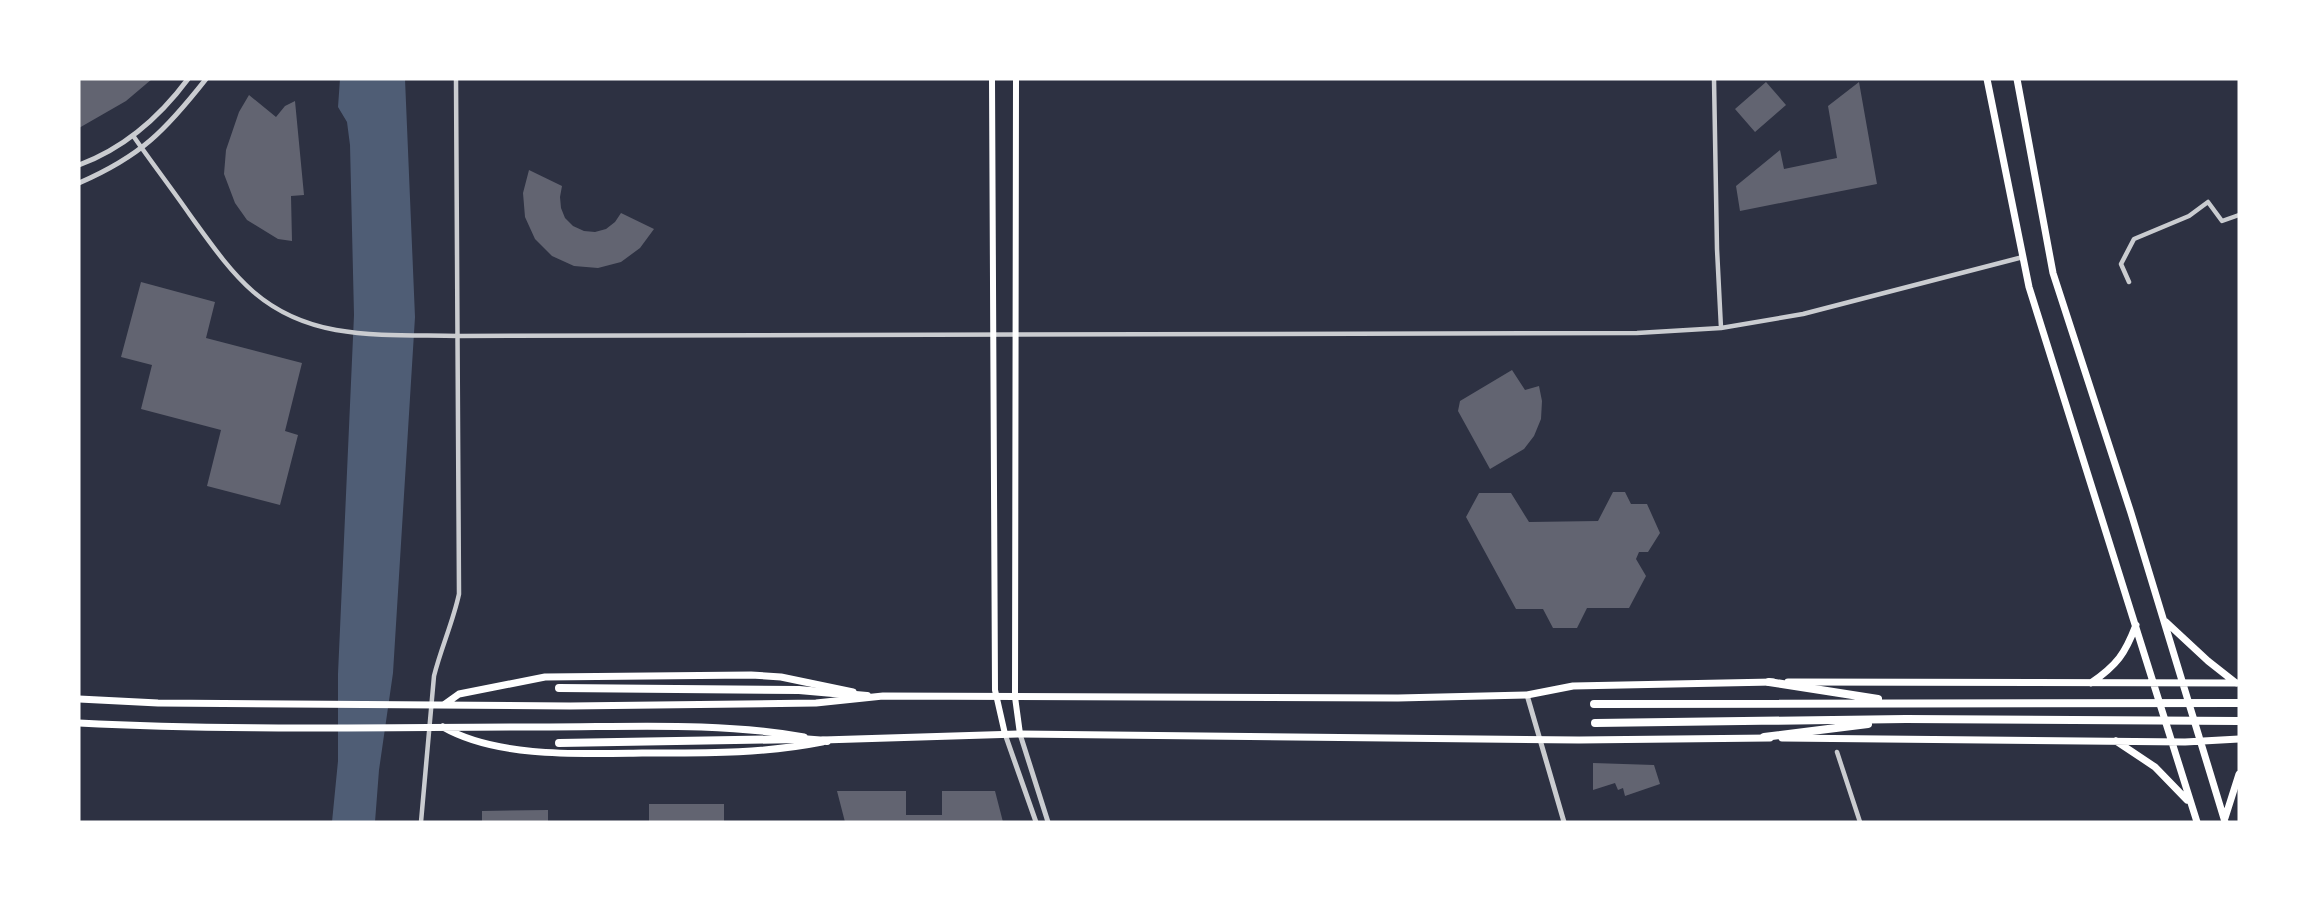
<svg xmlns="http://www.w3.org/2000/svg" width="2318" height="901" font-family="Rubik,sans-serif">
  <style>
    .water { fill: #4f5d75 }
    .building { fill: #626471 }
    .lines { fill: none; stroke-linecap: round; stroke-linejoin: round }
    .minor { stroke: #caccd0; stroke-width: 4.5 }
    .tertiary { stroke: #caccd0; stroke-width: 5 }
    .secondary { stroke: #fff; stroke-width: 6 }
    .primary { stroke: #fff; stroke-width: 7 }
    .trunk { stroke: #fff; stroke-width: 8 }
  </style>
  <rect width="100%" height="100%" fill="#2d3142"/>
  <path class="water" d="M 340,79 L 405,79 L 415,317 L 393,673 L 379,770 L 375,822 L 332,822 L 338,761 L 338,674 L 354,315 L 350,145 L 347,122 L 338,107 Z"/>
  <path class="building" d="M 79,79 L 152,79 L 126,101 L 79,128 Z
    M 1766,82 L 1786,105 L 1755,132 L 1735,109 Z
    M 1859,82 L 1877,184 L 1740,211 L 1736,186 L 1780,150 L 1784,169 L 1837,158 L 1828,106 Z
    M 249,95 L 276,117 L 285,106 L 295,101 L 304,195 L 291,196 L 292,241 L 278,239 L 247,220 L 235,203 L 224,174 L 226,150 L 239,112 Z
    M 529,170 L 562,186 L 560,197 L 561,208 L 565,218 L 573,226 L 584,231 L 595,232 L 606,229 L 615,222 L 621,213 L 654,229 L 640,248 L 621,262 L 598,268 L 574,266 L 552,256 L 535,239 L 525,217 L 523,193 Z
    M 141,282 L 215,302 L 206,338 L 302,363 L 285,431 L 298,435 L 280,505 L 207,486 L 221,430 L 141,409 L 152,365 L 121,357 Z
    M 1512,370 L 1525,390 L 1539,386 L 1542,401 L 1541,419 L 1534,436 L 1524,449 L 1490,469 L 1458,411 L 1460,401 Z
    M 1613,492 L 1625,492 L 1631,504 L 1647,504 L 1660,533 L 1648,552 L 1639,552 L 1636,559 L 1646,576 L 1629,608 L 1587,608 L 1577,628 L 1553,628 L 1543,609 L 1516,609 L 1466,517 L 1479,493 L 1511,493 L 1529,522 L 1598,521 Z
    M 1593,763 L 1654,765 L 1660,784 L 1625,796 L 1623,788 L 1618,790 L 1615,783 L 1593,790 Z
    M 837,791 L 906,791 L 906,815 L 942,815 L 942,791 L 995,791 L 1003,822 L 845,822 Z
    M 649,804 L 724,804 L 724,822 L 649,822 Z
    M 548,810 L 548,822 L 482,822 L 482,811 Z"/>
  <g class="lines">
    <path class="minor" d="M 134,137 C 152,163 172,189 190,215 C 232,273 260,316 336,330 C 376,337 418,335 458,336 L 1637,333 L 1721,328 L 1717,249 L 1714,79
      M 2129,282 L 2121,264 L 2134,239 L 2189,216 L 2208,202 L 2222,221 L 2239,215
      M 1721,328 L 1803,314 L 2023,257
      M 1837,752 L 1860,822
      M 421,822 L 434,676 C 441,648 453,622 459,594 L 456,79"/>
    <path class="tertiary" d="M 79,165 C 125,148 159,118 188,79
      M 79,183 C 141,156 165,131 206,79
      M 1527,695 L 1564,822
      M 1005,734 L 1036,822
      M 1020,734 L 1048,822"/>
    <path class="secondary" d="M 992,79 L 995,690 L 1005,734
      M 1016,79 L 1015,697 L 1020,734"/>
    <path class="primary" d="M 1987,79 L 2029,287 L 2197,822
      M 2017,79 L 2053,273 L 2131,513 L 2225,822
      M 2166,622 L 2208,661 L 2236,683
      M 1788,682 L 2239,683
      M 2091,683 C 2117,665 2125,654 2136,625
      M 79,699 L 158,703 L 570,706 L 816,703 L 883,696 L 1398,698 L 1527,695 L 1573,686 L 1773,682
      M 445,704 L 459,694 L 545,677 L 751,675 L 781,677 L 853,692
      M 79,723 C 234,731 390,727 545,727 C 631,727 720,722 804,737
      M 443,727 C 497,758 581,754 642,753 C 703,753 762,754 822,742
      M 1782,738 L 2185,742 L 2239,739
      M 823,740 L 1020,734 L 1579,740 L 1770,738
      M 2116,741 L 2155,767 L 2187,800
      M 2225,818 L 2239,774"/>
    <path class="trunk" d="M 1769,682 L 1878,699
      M 559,688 L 799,690 L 867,696
      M 1594,704 L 2239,703
      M 1595,723 L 1906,719 L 2239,721
      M 1764,737 L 1868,724
      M 559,743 L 801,739 L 827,741"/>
  </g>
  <rect width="2318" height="901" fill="none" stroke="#ffffff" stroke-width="161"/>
</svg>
